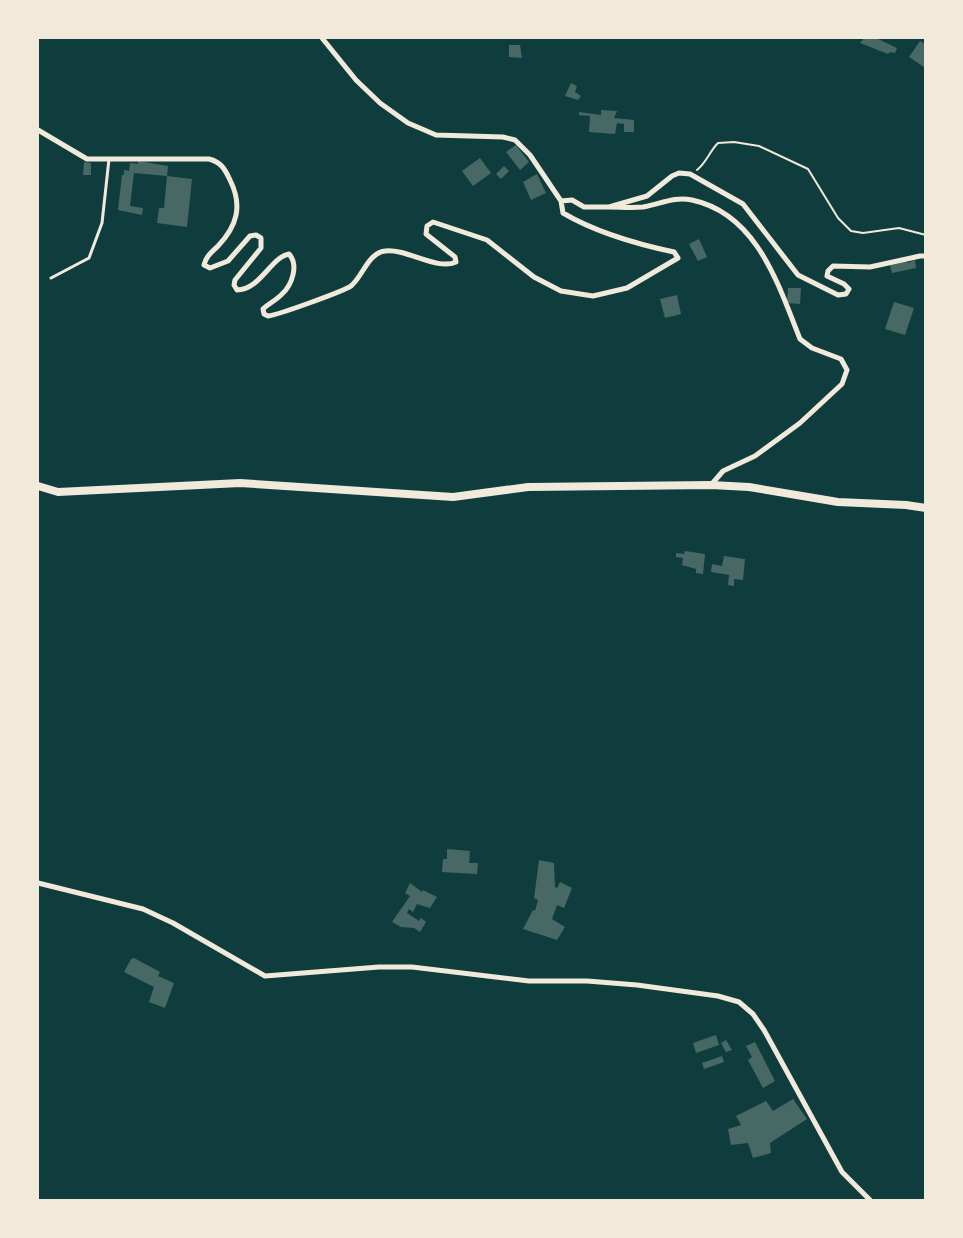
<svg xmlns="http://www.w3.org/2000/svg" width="963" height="1238" font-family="'Asap Condensed',sans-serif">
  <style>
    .building { fill: #486865 }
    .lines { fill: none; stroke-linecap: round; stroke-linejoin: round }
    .path { stroke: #f1e9da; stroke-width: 2 }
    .service { stroke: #f1e9da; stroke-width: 3 }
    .minor { stroke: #f1e9da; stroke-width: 5 }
    .tertiary { stroke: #f1e9da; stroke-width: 8 }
  </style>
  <rect width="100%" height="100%" fill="#0f3d3e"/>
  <path class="building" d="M 864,38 L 876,38 L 897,48 L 895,53 L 890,52 L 888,54 L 860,43 Z
    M 920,41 L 926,45 L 924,67 L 909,57 Z
    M 509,45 L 520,45 L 522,58 L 509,57 Z
    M 571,83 L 577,86 L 575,92 L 581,96 L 578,100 L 565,96 Z
    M 601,110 L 617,111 L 614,118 L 634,120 L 634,132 L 624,132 L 624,124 L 617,123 L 615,134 L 589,132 L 590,116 L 579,115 L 579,112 L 601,115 Z
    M 516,145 L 529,162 L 520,170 L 506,152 Z
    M 480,158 L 491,173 L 473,186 L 462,171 Z
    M 138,161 L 168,166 L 167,176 L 134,173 L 130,206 L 143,208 L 142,215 L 118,210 L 122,175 L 124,175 L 124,170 L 129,171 L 130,163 L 138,164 Z
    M 84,162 L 91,163 L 91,175 L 83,175 Z
    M 504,166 L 509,171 L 501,179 L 496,174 Z
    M 537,174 L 546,193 L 531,200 L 523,182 Z
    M 167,176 L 192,179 L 187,227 L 157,223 L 159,208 L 164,208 Z
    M 699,239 L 707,257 L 698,261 L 689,244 Z
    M 907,260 L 907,263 L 915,260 L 916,268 L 892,273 L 890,265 Z
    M 788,288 L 801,288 L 800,304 L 787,303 Z
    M 677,295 L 681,314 L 665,318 L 660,299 Z
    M 894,302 L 914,308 L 905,335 L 885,329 Z
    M 685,551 L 705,554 L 703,574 L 696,573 L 696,569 L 682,565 L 683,558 L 676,557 L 676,553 L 684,554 Z
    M 724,556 L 745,559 L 743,580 L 734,579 L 734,586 L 728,585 L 729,575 L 711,572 L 712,564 L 722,566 Z
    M 447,849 L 470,851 L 469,863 L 478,863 L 477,874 L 442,872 L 443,859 L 447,859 Z
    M 539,860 L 554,863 L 555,887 L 557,888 L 560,882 L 572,888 L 564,908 L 557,905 L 552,919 L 565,927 L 557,940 L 523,929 L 533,910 L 535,911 L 538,900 L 534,898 Z
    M 410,883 L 422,892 L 423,890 L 437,897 L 430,908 L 417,904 L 413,912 L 409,909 L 407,913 L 419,921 L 421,918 L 426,922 L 420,932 L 414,928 L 401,927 L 392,922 L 410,896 L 405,893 Z
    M 134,958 L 160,972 L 158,976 L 174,983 L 165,1008 L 149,1002 L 154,987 L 124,972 L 131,959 Z
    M 716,1035 L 719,1045 L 696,1053 L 693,1043 Z
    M 726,1040 L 732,1050 L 726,1052 L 721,1043 Z
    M 755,1042 L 775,1081 L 763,1088 L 748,1060 L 752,1057 L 746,1046 Z
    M 722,1056 L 724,1062 L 704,1069 L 702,1063 Z
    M 793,1099 L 807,1119 L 770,1143 L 771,1153 L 753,1158 L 748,1143 L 731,1145 L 728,1129 L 741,1125 L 736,1116 L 766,1101 L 773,1111 Z"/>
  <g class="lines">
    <path class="path" d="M 697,170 C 707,162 709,152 718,143 L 734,142 L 759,146 L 808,169 L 838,218 L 851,231 L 863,233 L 899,228 L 926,235"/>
    <path class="service" d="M 51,278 L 89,258 L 102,223 L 109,159"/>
    <path class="minor" d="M 38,130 L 87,159 L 209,159 C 221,162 225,169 230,180 C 243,206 237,226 218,246 C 212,252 206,256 204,265 L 210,268 L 228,261 L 250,236 L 256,235 L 261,238 L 261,248 L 235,280 L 234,285 L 237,290 C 260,290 271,257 289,254 C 299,265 292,285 282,294 C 277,300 269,303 263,309 L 264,314 L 268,316 C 278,315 344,291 351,286 C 363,276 368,253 385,251 C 406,248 437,271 456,262 L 455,257 L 426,234 L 427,226 L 433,222 L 487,240 L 534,277 L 561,291 L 593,296 L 627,288 L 678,258 L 674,252 C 636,244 597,233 563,213 L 561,201 L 530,155 L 515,140 L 503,137 L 436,135 L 408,123 L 380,103 L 356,80 L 322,38
      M 561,201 L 572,200 L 584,207 L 609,207 L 647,196 L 672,176 L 679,173 L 690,174 L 743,204 L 798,275 L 838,295 L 846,294 L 849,289 L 844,284 L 827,276 L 828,271 L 833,266 L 870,267 L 920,256 L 926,256
      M 609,207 C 620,207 632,208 643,207 C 660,204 675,196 692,200 C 757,214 778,284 800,339 L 812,348 L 841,359 L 847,370 L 842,384 L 800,423 L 755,456 L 723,471 L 711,485
      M 38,883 L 143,909 L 173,923 L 265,976 L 379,967 L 412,967 L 529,981 L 587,981 L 637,985 L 718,996 L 739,1002 L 753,1014 L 764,1030 L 842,1172 L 870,1200"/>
    <path class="tertiary" d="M 38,486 L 58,492 L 240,483 L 453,497 L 528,487 L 711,485 L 749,487 L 838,502 L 906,505 L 926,508"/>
  </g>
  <rect width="963" height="1238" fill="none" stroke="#f1e9da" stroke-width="78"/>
</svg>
